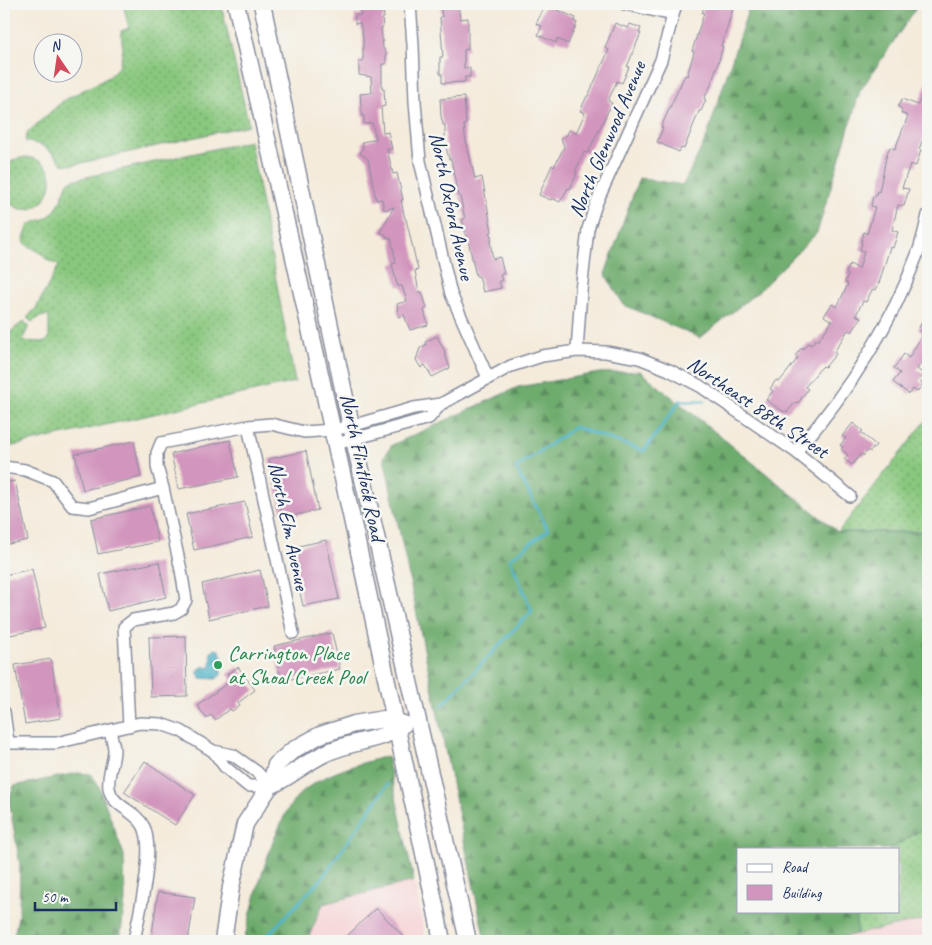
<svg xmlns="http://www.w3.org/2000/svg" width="932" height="945" font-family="Caveat,sans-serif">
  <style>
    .built { fill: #f7cfd1 }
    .grass { fill: url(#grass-dots); stroke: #527b6e }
    .forest { fill: url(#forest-firs); stroke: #446e66 }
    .water { fill: url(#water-ripples); stroke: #307091 }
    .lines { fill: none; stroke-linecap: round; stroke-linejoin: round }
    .stream { stroke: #46b0c4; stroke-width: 3 }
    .building { fill: #d295bd }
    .street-casing { stroke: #888d9c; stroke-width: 14 }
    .secondary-casing { stroke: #888d9c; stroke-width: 19 }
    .street { stroke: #fff; stroke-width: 11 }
    .secondary { stroke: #fff; stroke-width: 16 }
    .leisure-dot { fill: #2e9e5b; stroke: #f6f6f2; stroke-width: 2 }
    .labels { text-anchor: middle; stroke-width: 5; stroke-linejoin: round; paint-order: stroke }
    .street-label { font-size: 21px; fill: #1b2f5e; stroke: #f6f6f2 }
    .leisure-label { font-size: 21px; fill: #27864d; stroke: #f6f6f2; text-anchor: start }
  </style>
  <defs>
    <pattern id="grass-dots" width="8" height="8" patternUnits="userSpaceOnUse" patternTransform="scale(1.25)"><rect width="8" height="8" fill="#89c77e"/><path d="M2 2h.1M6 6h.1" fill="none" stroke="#6fa26a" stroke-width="1.8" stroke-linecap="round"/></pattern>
    <pattern id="forest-firs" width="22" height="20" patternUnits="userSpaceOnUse" patternTransform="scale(1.25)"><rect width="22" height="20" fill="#6eac6d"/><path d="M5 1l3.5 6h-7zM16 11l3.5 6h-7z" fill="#5a8c5d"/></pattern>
    <pattern id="water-ripples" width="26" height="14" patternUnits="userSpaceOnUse" patternTransform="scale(1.25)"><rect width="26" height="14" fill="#46b0c4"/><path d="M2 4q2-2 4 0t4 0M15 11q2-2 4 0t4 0" fill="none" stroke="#3a90a2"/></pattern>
  </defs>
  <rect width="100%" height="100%" fill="#f6f6f2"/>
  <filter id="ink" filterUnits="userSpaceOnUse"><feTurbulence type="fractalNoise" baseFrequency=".02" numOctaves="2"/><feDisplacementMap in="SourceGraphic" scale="10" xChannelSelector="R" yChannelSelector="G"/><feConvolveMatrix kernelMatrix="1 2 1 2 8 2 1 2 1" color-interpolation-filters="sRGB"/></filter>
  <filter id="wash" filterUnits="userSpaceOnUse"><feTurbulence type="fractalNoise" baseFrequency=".0096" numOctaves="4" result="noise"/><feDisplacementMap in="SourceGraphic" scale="20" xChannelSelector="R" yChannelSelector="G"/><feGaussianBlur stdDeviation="1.12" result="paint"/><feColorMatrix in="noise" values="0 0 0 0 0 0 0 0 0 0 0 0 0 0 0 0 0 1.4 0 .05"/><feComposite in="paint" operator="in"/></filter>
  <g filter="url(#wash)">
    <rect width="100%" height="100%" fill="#f4ebdb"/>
    <path class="built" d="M 414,881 L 426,941 L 307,941 L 323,904 Z
      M 928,919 L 928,941 L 824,941 Z"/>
    <path class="grass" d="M 123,4 L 221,4 L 249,125 L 73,165 L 62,164 L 53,153 L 41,145 L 25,141 L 28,132 L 64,100 L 109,77 L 119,66 L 123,50 L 121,31 L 129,28 Z
      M 250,141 L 295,382 L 4,448 L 4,337 L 24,321 L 29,326 L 22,341 L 46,342 L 49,338 L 49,315 L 40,317 L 32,322 L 27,318 L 36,308 L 59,265 L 47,260 L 41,253 L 25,244 L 24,238 L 29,225 C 35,221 42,221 48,217 C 60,208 62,196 68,182 L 73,180 Z
      M 25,157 C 79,162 38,239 4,197 L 4,169 L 13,160 Z
      M 928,418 L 928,531 L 838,532 Z
      M 928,826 L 928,919 L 857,934 L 855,911 L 898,911 L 898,849 L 890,849 Z"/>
    <path class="forest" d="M 750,4 L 919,4 L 860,91 L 817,233 L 760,290 L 700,338 L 624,305 L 605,274 L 639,178 L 683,185 L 706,139 Z
      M 640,371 L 838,532 L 928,532 L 928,826 L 890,849 L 738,849 L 738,911 L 855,911 L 857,934 L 824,941 L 485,941 L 384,457 L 392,445 L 518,387 L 599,373 Z
      M 387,756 L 414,881 L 323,904 L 307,941 L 244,941 C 253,904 262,868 277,832 C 282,822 287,808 295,799 C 315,775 359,764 387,756 Z
      M 77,773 L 91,774 L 98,784 L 124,855 L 125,901 L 120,941 L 4,941 L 4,937 L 14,936 L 19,912 L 20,865 L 9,800 L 14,786 Z"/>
    <path class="water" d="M 214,649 L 219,650 C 220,651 225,663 225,664 L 221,668 L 221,675 L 216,679 L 201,678 L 198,674 L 198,670 L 204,666 L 209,668 L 212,664 L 210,662 L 212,659 L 210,653 Z"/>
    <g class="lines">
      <path class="stream" d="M 442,705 L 532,611 L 510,559 L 548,530 L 516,468 L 575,427 L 644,451 L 680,401 L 705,401
        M 265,941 L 264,939 L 323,877 L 388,784"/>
    </g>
    <g id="blocks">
      <path class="building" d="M 370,4 L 382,4 L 383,6 L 384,18 L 382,18 L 383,27 L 381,28 L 383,48 L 386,53 L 386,64 L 382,64 L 382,89 L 384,89 L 385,106 L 381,107 L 383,133 L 388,132 L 392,149 L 387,149 L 393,174 L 397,173 L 403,200 L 401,200 L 405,219 L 406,219 L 418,270 L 415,271 L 419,292 L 422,292 L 427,308 L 424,310 L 428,325 L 410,330 L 404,315 L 399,317 L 397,309 L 398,308 L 397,304 L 407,301 L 402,286 L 398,286 L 396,281 L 392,264 L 396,263 L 391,238 L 387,238 L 386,235 L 380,232 L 394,207 L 384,210 L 382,199 L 376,200 L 368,159 L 360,153 L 363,147 L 362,142 L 376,139 L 372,123 L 364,124 L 364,116 L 362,116 L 360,94 L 372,93 L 371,77 L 359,75 L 359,61 L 363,61 L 363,37 L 360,23 L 355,24 L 355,15 L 361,15 L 360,7 L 370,7 Z
        M 440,4 L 458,4 L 460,19 L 468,18 L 468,49 L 464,50 L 464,68 L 470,68 L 470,77 L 465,77 L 465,82 L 442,83 L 442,74 L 440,74 L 440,57 L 443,57 L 440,17 L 442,17 Z
        M 705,4 L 716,4 L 733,9 L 721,46 L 723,46 L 719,60 L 711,85 L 704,99 L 706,100 L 701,111 L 699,111 L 684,149 L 681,148 L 679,152 L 657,142 L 663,128 L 661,127 L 671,105 L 685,75 L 687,76 L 694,52 L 692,51 L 704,13 L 702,13 Z
        M 545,5 L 576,18 L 574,21 L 577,23 L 568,44 L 557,39 L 556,43 L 538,35 L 542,26 L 536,24 Z
        M 615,23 L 628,28 L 630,24 L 641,28 L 639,33 L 641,33 L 627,67 L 629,67 L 622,83 L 617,81 L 608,101 L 612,103 L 588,153 L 584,152 L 575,172 L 577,173 L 570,189 L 568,188 L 560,202 L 552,198 L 551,200 L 539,195 L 552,165 L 554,167 L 564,147 L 561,138 L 567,135 L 569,130 L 576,133 L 585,113 L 580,111 L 587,96 L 588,96 L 609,50 L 605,48 Z
        M 928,80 L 928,129 L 919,149 L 921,150 L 916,166 L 910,164 L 902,188 L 909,189 L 904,206 L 898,205 L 892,230 L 898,232 L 893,248 L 890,247 L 880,280 L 876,290 L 873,289 L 871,292 L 866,302 L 863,301 L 856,315 L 861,318 L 852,332 L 848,330 L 834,352 L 836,354 L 825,367 L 823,366 L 820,369 L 805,387 L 808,389 L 798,403 L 797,402 L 794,404 L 787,412 L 785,411 L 784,412 L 766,400 L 773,391 L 770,389 L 776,380 L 779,382 L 784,376 L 798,358 L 795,356 L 802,347 L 803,349 L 808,343 L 811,345 L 816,339 L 818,341 L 832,321 L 824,316 L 832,304 L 837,307 L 848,284 L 845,282 L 848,275 L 846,273 L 850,264 L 859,269 L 864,251 L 860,250 L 862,243 L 861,243 L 864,232 L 867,234 L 875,207 L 871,206 L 873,196 L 875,197 L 877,191 L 879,192 L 887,153 L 890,147 L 895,149 L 908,116 L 901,113 L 902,109 L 898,107 L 902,99 L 918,105 Z
        M 464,97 L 466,124 L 464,125 L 465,136 L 475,179 L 482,177 L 492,232 L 490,232 L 492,241 L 490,241 L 493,259 L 500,257 L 504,274 L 500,274 L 502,281 L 499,281 L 501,288 L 483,292 L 479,276 L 476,276 L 467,235 L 466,235 L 462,219 L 465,219 L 460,196 L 458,196 L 451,159 L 449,159 L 445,142 L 445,125 L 443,125 L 441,116 L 440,99 Z
        M 928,310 L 928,354 L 917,369 L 924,374 L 919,381 L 923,384 L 917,392 L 913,389 L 909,394 L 893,382 L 900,373 L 894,368 L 904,354 L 909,358 L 923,333 L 918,330 Z
        M 437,336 L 445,352 L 444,352 L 450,368 L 432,377 L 425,365 L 421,368 L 416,360 L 420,348 L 426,345 L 425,342 Z
        M 853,423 L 863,431 L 861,433 L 876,445 L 870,452 L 868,450 L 863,456 L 861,454 L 852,465 L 844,459 L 848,455 L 841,449 L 843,447 L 840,445 L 846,438 L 842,436 Z
        M 230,440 L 238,477 L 179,489 L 171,454 Z
        M 134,441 L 141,477 L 83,490 L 75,454 Z
        M 306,451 L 318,510 L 283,518 L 269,459 Z
        M 15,481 L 28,540 L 4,545 L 4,483 Z
        M 245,502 L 253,537 L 194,550 L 186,514 Z
        M 150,506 L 158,542 L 98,554 L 91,519 Z
        M 326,540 L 339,599 L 303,606 L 290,548 Z
        M 159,562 L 166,597 L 108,611 L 100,574 Z
        M 32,569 L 45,628 L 10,635 L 4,609 L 4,575 Z
        M 260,570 L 268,606 L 209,619 L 202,584 Z
        M 332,633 L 340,669 L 281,681 L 274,646 Z
        M 186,636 L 187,696 L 151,697 L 149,637 Z
        M 51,659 L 61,718 L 25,724 L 15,665 Z
        M 238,667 L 255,690 L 238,703 L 240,706 L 232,711 L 230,709 L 215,720 L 211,715 L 206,718 L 197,705 L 232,680 L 227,674 Z
        M 145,761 L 195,795 L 175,825 L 124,792 Z
        M 158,892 L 195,897 L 188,941 L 151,941 Z
        M 376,908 L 408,941 L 342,941 Z"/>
    </g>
  </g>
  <g filter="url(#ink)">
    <use href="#blocks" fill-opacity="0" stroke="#888d9c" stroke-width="1"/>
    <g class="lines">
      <g class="street-casing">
        <path id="street" d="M 410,4 L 413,45 L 415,102 L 420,161 L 451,294 L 488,378
          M 625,4 L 673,15
          M 577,351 L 581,291 L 588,229 L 596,204 L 661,60 L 676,4
          M 248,426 L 293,633
          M 336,444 L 429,418 L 441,404 L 511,366 L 542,356 L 577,351 L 606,352 L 639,358 L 669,370 L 700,386 L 796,452 L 850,496
          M 796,452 C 846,394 890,328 917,255 C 922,243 925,228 928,215
          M 4,467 L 25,470 L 53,481 L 72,506 L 89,508 L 163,488
          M 4,712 L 8,742
          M 129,726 L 124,627 L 133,620 L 174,613 L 181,609 L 186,600 L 181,570 L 163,488 L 157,467 L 157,453 L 161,443 L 248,426 L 271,424 L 304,432 L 333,430 L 351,426 L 414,408 L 441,404
          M 110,731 C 111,737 114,744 114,750 C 114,762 107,775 109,788 C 112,807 136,810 144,827 C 155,851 139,914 134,941
          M 4,743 L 56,743 L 140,723 L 161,724 L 181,731 L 213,751 L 233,755 L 257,772 L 270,786
          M 213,751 L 225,767 L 248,786 L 270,786"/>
      </g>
      <g class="secondary-casing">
        <path id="secondary" d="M 236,4 C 287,223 336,443 383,663 C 402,756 424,848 442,941
          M 262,4 L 351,426 L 468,941
          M 270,786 C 290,777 306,762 326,753 C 345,744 365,742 385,735 C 393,732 392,726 404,724
          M 223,941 L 231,887 L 245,824 L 270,786 L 276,765 L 293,750 L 320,735 L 354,724 L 384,719 L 396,725"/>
      </g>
      <use href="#street" class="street"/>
      <use href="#secondary" class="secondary"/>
    </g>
  </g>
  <circle class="leisure-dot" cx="218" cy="665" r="5"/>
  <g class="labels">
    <g class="street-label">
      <text transform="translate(607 139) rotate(-67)" y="7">North Glenwood Avenue</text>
      <text transform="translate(452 206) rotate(78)" y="7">North Oxford Avenue</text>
      <text transform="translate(758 407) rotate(34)" y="7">Northeast 88th Street</text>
      <text transform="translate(363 467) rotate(78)" y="7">North Flintlock Road</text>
      <text transform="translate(289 526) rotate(78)" y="7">North Elm Avenue</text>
    </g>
    <g class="leisure-label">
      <text x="228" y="660">Carrington Place<tspan x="228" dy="24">at Shoal Creek Pool</tspan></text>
    </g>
  </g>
  <rect width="932" height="945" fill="none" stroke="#f6f6f2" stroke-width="20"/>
  <rect x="737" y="848" width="162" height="65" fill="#f6f6f2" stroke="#9ea6b7"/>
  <rect x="747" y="864" width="25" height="8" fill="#ffffff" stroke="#9ea6b7"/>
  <text x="782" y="872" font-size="15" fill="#1b2f5e">Road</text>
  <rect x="747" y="885" width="25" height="15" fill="#d295bd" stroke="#9ea6b7"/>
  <text x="782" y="898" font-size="15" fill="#1b2f5e">Building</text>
  <g transform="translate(58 58) rotate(347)"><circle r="24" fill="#f6f6f2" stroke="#9ea6b7"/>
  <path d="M0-4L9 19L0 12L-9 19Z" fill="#d1495b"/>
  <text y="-8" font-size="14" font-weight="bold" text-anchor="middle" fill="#1b2f5e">N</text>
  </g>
  <path d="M35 902v8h81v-8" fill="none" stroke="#1b2f5e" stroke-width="2.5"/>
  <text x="42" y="902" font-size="15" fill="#1b2f5e" stroke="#f6f6f2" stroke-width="4" paint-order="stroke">50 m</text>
</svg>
